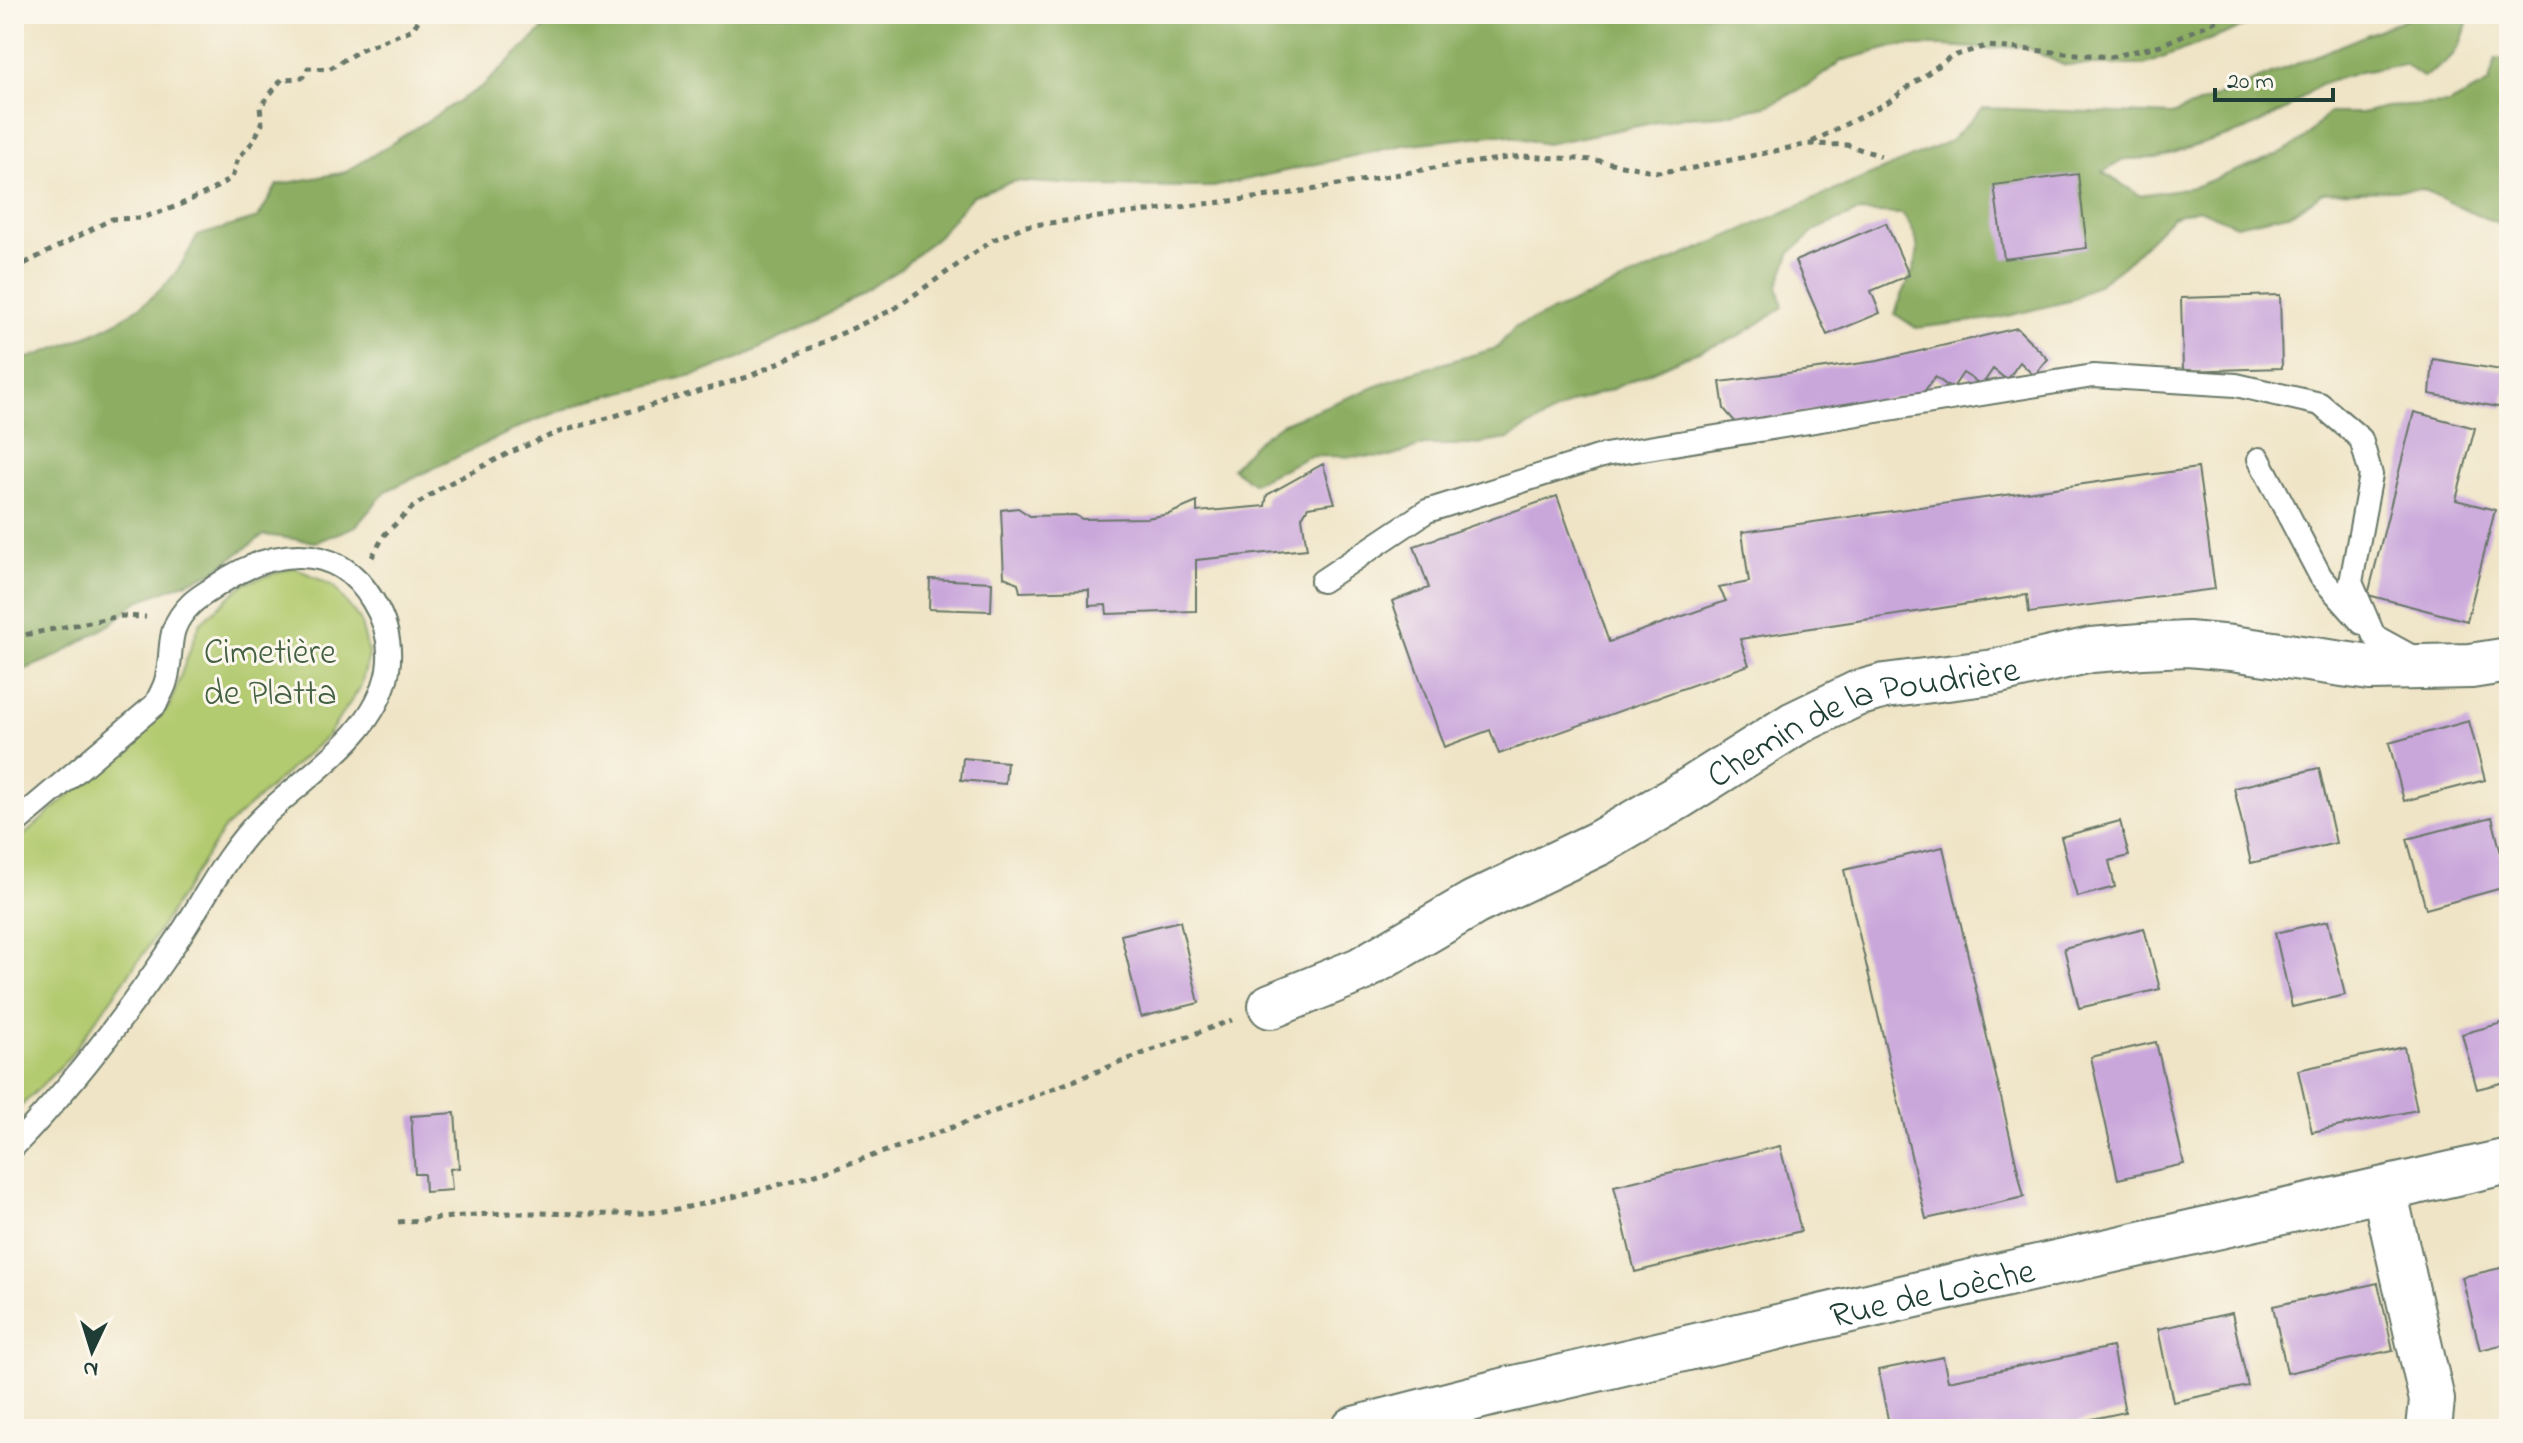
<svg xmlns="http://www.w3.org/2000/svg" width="2523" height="1443" font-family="'Indie Flower',sans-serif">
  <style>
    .green { fill: #b2ca6f; stroke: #688452; stroke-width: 2 }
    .forest { fill: #8dae62; stroke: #56764b; stroke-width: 2 }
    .building { fill: #caa7db }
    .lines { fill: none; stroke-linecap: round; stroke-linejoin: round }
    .service-casing { stroke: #687767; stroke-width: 26 }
    .minor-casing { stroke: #687767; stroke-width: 48 }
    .tertiary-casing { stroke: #687767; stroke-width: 48 }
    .path { stroke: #687767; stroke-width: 5; stroke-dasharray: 6 6; stroke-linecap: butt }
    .service { stroke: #fff; stroke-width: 22 }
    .minor { stroke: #fff; stroke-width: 44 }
    .tertiary { stroke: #fff; stroke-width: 44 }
    .labels { text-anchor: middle; stroke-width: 6; stroke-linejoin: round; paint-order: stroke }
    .park-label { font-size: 36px; fill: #446043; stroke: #fbf7ec }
    .street-label { font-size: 36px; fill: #1f3d34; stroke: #fbf7ec }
  </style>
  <rect width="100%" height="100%" fill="#fbf7ec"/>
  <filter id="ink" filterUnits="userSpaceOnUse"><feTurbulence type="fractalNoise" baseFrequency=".0125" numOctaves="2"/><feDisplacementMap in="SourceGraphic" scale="16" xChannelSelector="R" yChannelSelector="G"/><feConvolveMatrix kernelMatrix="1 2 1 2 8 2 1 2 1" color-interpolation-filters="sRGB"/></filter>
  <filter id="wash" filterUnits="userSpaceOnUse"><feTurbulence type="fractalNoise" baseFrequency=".006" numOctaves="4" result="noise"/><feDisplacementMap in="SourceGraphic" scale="32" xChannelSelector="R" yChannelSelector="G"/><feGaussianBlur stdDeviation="1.8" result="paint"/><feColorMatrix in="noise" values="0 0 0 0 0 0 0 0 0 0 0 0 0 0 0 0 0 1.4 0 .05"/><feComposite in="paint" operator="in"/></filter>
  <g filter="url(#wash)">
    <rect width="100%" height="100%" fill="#efe4c6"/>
    <path class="green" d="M 294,567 L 333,586 L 360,620 L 369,655 L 360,688 L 327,736 L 223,830 L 146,950 L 67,1060 L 14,1113 L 14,844 L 169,707 L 200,623 L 245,583 Z"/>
    <path class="forest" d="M 559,14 L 2277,14 L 2144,65 L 2063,65 L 2023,46 L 1988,49 L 1944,46 L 1897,46 L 1841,61 L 1812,83 L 1770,105 L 1722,115 L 1683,117 L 1546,144 L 1501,134 L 1403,145 L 1213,187 L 1095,186 L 1014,181 L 972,196 L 939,235 L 900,269 L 817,321 L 729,363 L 697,374 L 590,400 L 526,424 L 386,491 L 356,526 L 316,542 L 264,535 L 211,573 L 138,601 L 111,624 L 57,656 L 14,674 L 14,363 C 72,343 142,321 179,268 C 186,258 191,247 197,236 L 258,218 L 277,185 L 346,172 L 484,85 Z
      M 2417,14 L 2464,14 L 2468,20 C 2461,51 2450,62 2423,77 L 2404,64 L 2360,72 L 2320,84 L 2287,109 L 2246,130 L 2157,158 L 2125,159 L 2103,172 L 2139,195 L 2194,187 L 2277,155 L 2303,140 L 2328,113 L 2361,113 L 2386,107 L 2449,104 L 2489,83 L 2495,59 L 2509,60 L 2509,227 L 2472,213 L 2423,189 L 2324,192 L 2292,213 L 2236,225 L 2198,209 L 2172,217 L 2124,265 L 2097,285 L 2069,301 L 1999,318 L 1916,328 L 1895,314 C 1907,273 1935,255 1902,214 L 1857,212 L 1816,230 L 1791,252 L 1778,285 L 1783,307 L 1738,337 L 1691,354 L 1610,390 L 1571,403 L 1508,439 L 1470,445 L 1424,445 L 1390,457 L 1310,456 L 1253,483 L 1232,468 L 1256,442 L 1281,424 L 1413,372 L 1497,348 L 1514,328 L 1950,141 L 1983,108 L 2172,115 Z"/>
    <g id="blocks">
      <path class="building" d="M 2078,174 L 2087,248 L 2004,259 L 1994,185 Z
        M 1886,223 L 1909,275 L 1871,291 L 1880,313 L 1827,335 L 1795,261 Z
        M 2280,295 L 2282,368 L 2183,371 L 2181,298 Z
        M 2017,328 L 2048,359 L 2034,376 L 2020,362 L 2007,380 L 1993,369 L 1982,385 L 1963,373 L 1952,389 L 1935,377 L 1923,393 L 1737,424 L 1724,409 L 1720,382 L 1878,361 Z
        M 2433,359 L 2508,371 L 2503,408 L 2430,394 Z
        M 2414,412 L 2475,428 L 2456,500 L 2495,510 L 2467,621 L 2368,595 Z
        M 1323,464 L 1335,503 L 1308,507 L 1302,517 L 1307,549 L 1196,560 L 1196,611 L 1107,614 L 1106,605 L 1089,606 L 1089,590 L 1020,592 L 1018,583 L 1004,577 L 1001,510 L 1018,508 L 1030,516 L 1075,515 L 1082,519 L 1147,518 L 1169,514 L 1197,502 L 1197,512 L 1265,506 L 1267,495 Z
        M 2198,468 L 2215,589 L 2029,613 L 2027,595 L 1740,639 L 1749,665 L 1499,754 L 1490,730 L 1444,747 L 1392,601 L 1429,588 L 1414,546 L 1557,496 L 1609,642 L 1726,601 L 1719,588 L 1749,582 L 1742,532 Z
        M 930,579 L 992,582 L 991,611 L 929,609 Z
        M 2469,721 L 2485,780 L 2404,801 L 2389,743 Z
        M 963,758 L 1007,762 L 1005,784 L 961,780 Z
        M 2319,768 L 2336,843 L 2251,863 L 2234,788 Z
        M 2492,817 L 2509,886 L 2426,909 L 2407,839 Z
        M 2120,821 L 2129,856 L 2109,861 L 2115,887 L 2077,897 L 2061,837 Z
        M 1943,847 L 2024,1197 L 1926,1219 L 1844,870 Z
        M 1180,921 L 1199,1003 L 1141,1017 L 1121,935 Z
        M 2328,921 L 2345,995 L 2292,1007 L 2275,933 Z
        M 2144,928 L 2160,989 L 2079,1008 L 2064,948 Z
        M 2509,1021 L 2509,1081 L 2477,1089 L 2462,1034 Z
        M 2156,1042 L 2184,1164 L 2118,1179 L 2091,1057 Z
        M 2404,1047 L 2417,1110 L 2312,1132 L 2298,1070 Z
        M 455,1113 L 459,1168 L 450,1169 L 452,1190 L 425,1192 L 424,1174 L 415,1174 L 411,1116 Z
        M 1780,1146 L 1801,1231 L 1635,1272 L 1614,1186 Z
        M 2509,1266 L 2509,1343 L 2480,1350 L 2462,1277 Z
        M 2378,1283 L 2393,1350 L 2287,1373 L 2273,1306 Z
        M 2232,1313 L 2248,1386 L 2173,1402 L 2158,1329 Z
        M 2112,1347 L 2125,1412 L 2046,1429 L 1890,1429 L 1878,1370 L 1943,1357 L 1948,1381 Z"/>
    </g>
  </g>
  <g filter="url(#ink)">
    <use href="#blocks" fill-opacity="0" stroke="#687767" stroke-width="2"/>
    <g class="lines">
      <g class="service-casing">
        <path id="service" d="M 2259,459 L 2321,577 L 2362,623
          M 1322,581 L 1427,511 L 1605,455 L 2093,376 L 2236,385 L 2320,404 L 2361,439 L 2371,475 L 2351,582 L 2374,636 L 2416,659
          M 14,824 L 156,704 C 159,696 164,689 166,681 C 175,650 163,631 191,604 C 198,597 208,592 216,586 C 268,550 335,537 373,601 C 386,622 392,644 388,670 C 376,736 305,775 261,819 C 226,853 203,902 175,943 C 126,1015 75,1083 14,1146"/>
      </g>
      <g class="minor-casing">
        <g id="minor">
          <path id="s1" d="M 1271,1006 L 1360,970 L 1474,903 L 1599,843 L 1680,796 L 1794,724 L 1856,694 L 1885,686 L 1994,672 L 2091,650 L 2142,646 L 2188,644 L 2232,648 L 2370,668 L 2471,666 L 2509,660"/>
          <path d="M 2384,1190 L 2432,1400 L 2429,1429"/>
        </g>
      </g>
      <g class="tertiary-casing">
        <g id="tertiary">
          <path id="s2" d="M 1354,1429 L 1498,1392 L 1958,1285 L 2509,1161"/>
        </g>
      </g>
      <path class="path" d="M 1812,142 L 1888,102 L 1950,57 L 1986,46 L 2111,57 L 2161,45 L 2232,14
        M 14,269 L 112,219 L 141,218 L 175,207 L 210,191 L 232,178 L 238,158 L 252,143 L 262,124 L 260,107 L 282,79 L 302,78 L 308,68 L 329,69 L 362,49 L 413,29 L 422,14
        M 372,557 L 385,534 L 413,507 L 444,486 L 509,453 L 556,433 L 748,377 L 894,309 L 993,240 L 1025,226 L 1287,194 L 1439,167 L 1522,156 L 1595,160 L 1658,172 L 1693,168 L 1808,144 L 1847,145 L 1881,156
        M 14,637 L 120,616 L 146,617
        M 398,1222 C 436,1219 475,1214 513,1213 C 572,1212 630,1219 688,1207 C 876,1168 1053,1085 1232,1020"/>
      <use href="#service" class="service"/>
      <use href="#minor" class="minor"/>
      <use href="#tertiary" class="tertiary"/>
    </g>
  </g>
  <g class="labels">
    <g class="park-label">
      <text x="270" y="663">Cimetière<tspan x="270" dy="41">de Platta</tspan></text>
    </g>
    <g class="street-label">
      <text dy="13" stroke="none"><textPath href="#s1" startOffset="662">Chemin de la Poudrière</textPath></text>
      <text dy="13" stroke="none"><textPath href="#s2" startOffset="594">Rue de Loèche</textPath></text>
    </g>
  </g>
  <rect width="2523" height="1443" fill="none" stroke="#fbf7ec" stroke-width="48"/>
  <g transform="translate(92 1351) rotate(184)" stroke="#fbf7ec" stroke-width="6" paint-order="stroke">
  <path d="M0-6L14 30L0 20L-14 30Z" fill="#1f3d34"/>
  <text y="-12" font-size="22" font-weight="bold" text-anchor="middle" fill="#1f3d34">N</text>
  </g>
  <path d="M2215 88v12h118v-12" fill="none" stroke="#1f3d34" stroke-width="4"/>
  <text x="2227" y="88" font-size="24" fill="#1f3d34" stroke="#fbf7ec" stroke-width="6" paint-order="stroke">20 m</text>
</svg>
